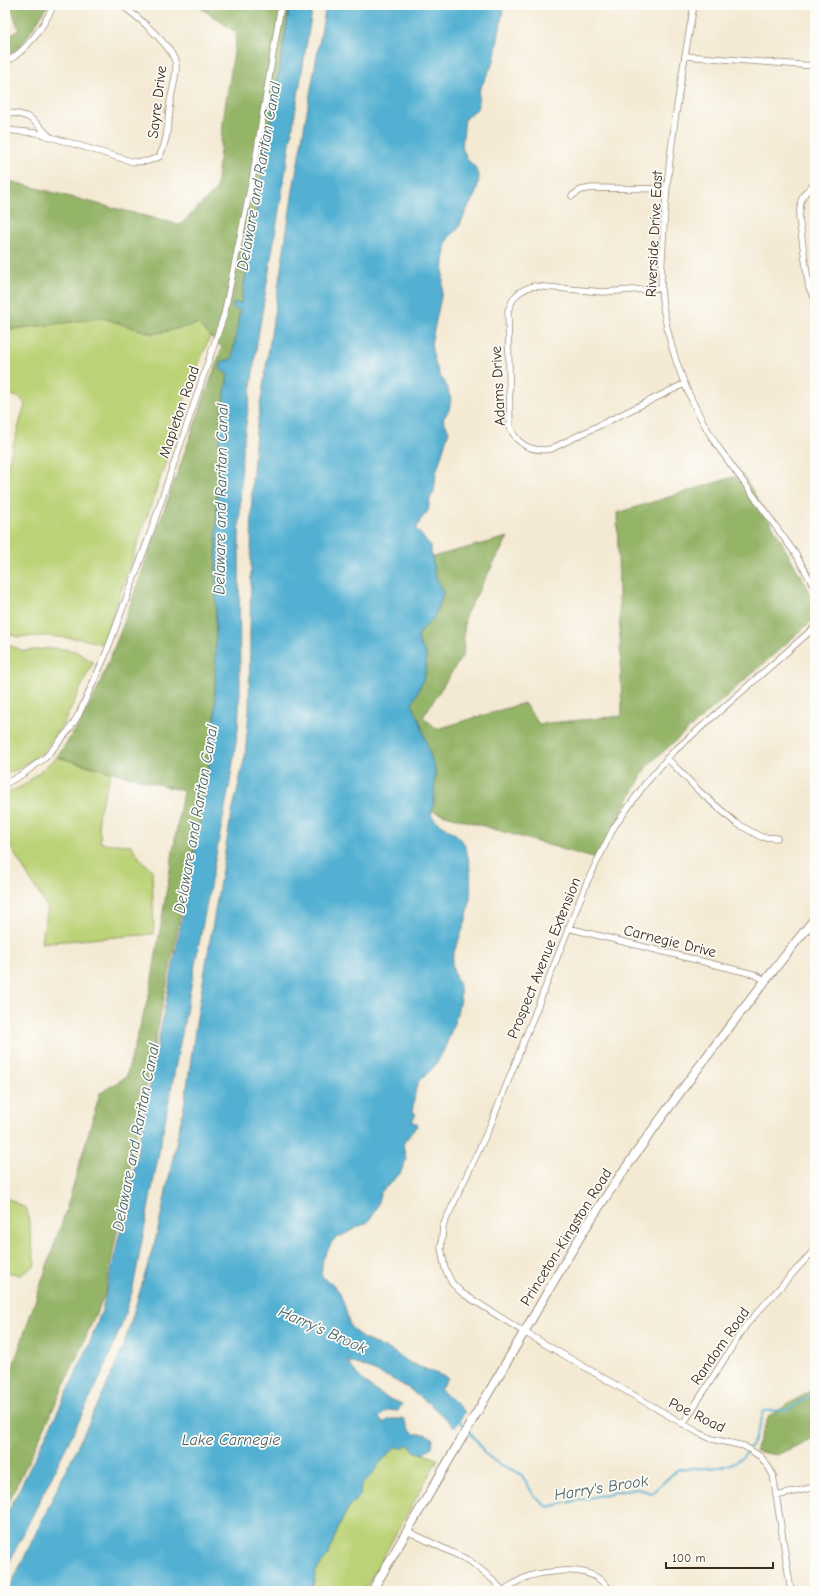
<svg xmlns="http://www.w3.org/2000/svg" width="820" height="1596" font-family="'Comic Neue',sans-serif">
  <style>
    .green { fill: #bbd276; stroke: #7b7e4a }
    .forest { fill: #94b467; stroke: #686f42 }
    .water { fill: #53b0d2; stroke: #476d78 }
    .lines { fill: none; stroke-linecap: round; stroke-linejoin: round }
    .stream { stroke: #53b0d2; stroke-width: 2 }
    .street-casing { stroke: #988a79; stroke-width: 7 }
    .secondary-casing { stroke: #988a79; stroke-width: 10 }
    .street { stroke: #fff; stroke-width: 5.5 }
    .secondary { stroke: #fff; stroke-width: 8 }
    .labels { text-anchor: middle; stroke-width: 3.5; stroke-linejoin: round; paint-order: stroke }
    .street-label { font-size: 15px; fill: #3b2a1e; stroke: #fdfcf7 }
    .water-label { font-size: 16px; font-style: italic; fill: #456066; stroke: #fdfcf7 }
  </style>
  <rect width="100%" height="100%" fill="#fdfcf7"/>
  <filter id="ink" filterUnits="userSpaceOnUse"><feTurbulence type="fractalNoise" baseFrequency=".025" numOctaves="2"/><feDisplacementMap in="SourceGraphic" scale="8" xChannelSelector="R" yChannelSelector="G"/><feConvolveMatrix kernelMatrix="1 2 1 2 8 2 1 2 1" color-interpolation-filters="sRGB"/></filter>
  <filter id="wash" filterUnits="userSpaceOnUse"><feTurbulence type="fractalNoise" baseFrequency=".012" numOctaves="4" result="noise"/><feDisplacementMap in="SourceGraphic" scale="16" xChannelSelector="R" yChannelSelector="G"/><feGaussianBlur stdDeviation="0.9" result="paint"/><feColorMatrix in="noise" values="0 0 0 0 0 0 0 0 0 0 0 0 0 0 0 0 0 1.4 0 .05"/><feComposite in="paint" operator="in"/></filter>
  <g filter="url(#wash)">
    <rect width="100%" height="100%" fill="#f4ead4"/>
    <path class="green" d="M 103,318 L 153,334 L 198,324 L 210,336 L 184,401 L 167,458 L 103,644 L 82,639 L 45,636 L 17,637 L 5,632 L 5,475 L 25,404 L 20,398 L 5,393 L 5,330 Z
      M 5,643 L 24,651 L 54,648 L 75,651 L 93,662 L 64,723 L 43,752 L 18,769 L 5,775 Z
      M 57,757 L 111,772 L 98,816 L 101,843 L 131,845 L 141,860 L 152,870 L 154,934 L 41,943 L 48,909 L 5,838 L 5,793 L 23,786 Z
      M 5,1197 L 27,1209 L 35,1265 L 21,1275 L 5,1272 Z
      M 408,1444 L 414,1451 L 438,1459 L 364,1591 L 312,1591 L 316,1571 L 328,1555 L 338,1528 L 350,1505 L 360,1496 L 361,1485 L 370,1477 L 379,1464 L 395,1447 Z"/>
    <path class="forest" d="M 10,5 L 48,5 L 21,46 L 5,57 L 5,38 L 19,30 Z
      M 197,5 L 290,5 L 241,303 L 233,303 L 240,310 L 232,359 L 222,361 L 228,375 L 221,417 L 217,475 L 215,717 L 205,794 L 104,1296 L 58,1399 L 5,1510 L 5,1390 L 67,1207 L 100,1093 L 126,1077 L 150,991 L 183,791 L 57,757 L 78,726 L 96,693 L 122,628 L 222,348 L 198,324 L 153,334 L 103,318 L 5,330 L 5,180 L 180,225 L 216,190 L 224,114 L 237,33 Z
      M 743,474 L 815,601 L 815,618 L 647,766 L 596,859 L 432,811 L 434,803 L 435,769 L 412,704 L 425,675 L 426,656 L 419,643 L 418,637 L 422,630 L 431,621 L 439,607 L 443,593 L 435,575 L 432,557 L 508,537 L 465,616 L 463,655 L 423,717 L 437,729 L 524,703 L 539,724 L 622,716 L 617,513 Z
      M 815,1388 L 815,1437 L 777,1455 L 755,1451 L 769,1416 Z"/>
    <path class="water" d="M 290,5 L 313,5 L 257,343 L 242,454 L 239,540 L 240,692 L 238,729 L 230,782 L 133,1288 L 122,1324 L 101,1376 L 5,1571 L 5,1518 L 61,1405 L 89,1345 L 102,1310 L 132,1179 L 195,850 L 205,794 L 215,717 L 217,475 L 221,417 L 228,375 L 220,369 L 222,361 L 232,359 L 240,310 L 232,308 L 233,303 L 241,303 Z
      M 326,5 L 504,5 L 494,61 L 479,91 L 478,108 L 465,119 L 462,147 L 467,159 L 475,167 L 479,178 L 476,193 L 466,211 L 458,229 L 449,237 L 445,247 L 442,292 L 431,344 L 435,363 L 440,376 L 445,382 L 451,399 L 449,410 L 443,419 L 449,431 L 436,473 L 434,492 L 430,499 L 428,511 L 421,519 L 416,529 L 430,545 L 435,575 L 443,593 C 440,602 437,613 431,621 C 427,626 419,630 418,638 C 418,645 426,650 426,657 C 428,674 419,689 412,704 L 419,719 L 435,769 L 434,803 L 431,814 C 437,827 456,830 463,842 C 473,860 472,901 466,920 C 462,934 455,946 452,960 C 451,969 458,981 460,990 C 462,1000 454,1024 450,1034 C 447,1044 439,1062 432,1069 C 429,1073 424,1075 420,1079 C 414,1088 415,1101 412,1111 L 416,1114 L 412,1121 L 418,1124 L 403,1144 L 406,1160 L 400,1174 L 381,1192 L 376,1209 L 368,1222 L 333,1240 L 323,1259 L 321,1275 L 339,1291 L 345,1307 L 350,1326 L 362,1338 L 392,1351 L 410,1363 L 448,1378 L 440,1389 L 465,1412 L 455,1427 C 438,1412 421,1395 401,1384 C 384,1374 365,1367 347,1361 C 360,1381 378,1396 402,1404 L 398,1411 C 389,1409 385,1411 379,1418 L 383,1423 L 390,1419 L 404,1419 L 408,1428 L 414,1434 L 425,1434 L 433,1438 L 432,1447 L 423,1454 L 414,1451 L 408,1444 L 403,1448 L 395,1447 L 379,1464 L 370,1477 L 361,1485 L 360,1496 L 350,1505 L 338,1528 L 328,1555 L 316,1571 L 312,1591 L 8,1591 L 105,1389 L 123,1348 L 157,1234 L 185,1101 L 196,1023 L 230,822 L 245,756 L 249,712 L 252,482 L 256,432 L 294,184 Z"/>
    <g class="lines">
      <path class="stream" d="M 459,1420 L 465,1427
        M 469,1432 L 478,1442 L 484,1453 L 499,1464 L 521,1474 L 535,1497 L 548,1507 L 616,1492 L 637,1489 L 652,1493 L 678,1469 C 732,1468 749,1470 764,1411 L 788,1410 L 815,1392"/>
    </g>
  </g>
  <g filter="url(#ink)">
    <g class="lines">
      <g class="street-casing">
        <path id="street" d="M 694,5 C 680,82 667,161 663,240 C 662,264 659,288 664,312 C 672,360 690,403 716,444 L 795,553 L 815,588
          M 685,56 L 815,66
          M 5,63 C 28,49 42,29 54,5
          M 5,112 C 31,115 32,118 50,137
          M 5,130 L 37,133 L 134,162 L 148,161 L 159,157 C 168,140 167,129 169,110 C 170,97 177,76 176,65 C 174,47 136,15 121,5
          M 815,183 L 805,193 L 801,201 L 799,218 L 809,288 L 815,299
          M 572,196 L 581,190 L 592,188 L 667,189
          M 661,288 L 603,292 L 533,286 C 518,291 513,296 508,311 L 510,427 C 517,445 532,452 551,449 L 684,384
          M 667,758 L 699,791 L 736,823 L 761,837 L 777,838
          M 5,784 L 23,774 L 46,757 L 69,730 L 79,714 L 105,656 L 148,540 L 224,315 L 253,175 L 281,5
          M 568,928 L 753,974 L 765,980
          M 683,1424 L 746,1325 L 815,1249
          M 776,1496 L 815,1487
          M 407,1531 L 470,1561 L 492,1579 L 503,1591
          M 503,1591 C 510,1586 517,1581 525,1578 C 533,1574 543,1573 552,1572 C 576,1569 596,1570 611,1591
          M 791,1591 L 773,1475 L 769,1468 L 761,1457 L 744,1446 L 712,1439 L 699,1433 L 524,1332 L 462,1293 L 452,1283 L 445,1269 L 441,1248 L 443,1226 L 491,1124 L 587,882 L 614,827 L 645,784 L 672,753 L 815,627"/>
      </g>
      <g class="secondary-casing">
        <path id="secondary" d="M 372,1591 C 423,1503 475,1416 526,1329 C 550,1288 573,1246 599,1207 C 666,1107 740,1012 815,918"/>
      </g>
      <use href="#street" class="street"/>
      <use href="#secondary" class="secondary"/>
    </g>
  </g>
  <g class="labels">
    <g class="street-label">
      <text transform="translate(157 102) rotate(-83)" y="5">Sayre Drive</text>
      <text transform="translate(654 234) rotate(-87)" y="5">Riverside Drive East</text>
      <text transform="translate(498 386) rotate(-93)" y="5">Adams Drive</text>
      <text transform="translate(179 412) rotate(-71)" y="5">Mapleton Road</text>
      <text transform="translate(670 941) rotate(14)" y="5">Carnegie Drive</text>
      <text transform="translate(544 958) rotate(-68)" y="5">Prospect Avenue Extension</text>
      <text transform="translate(566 1237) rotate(-58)" y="5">Princeton-Kingston Road</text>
      <text transform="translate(720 1346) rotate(-55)" y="5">Random Road</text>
      <text transform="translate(697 1415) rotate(26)" y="5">Poe Road</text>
    </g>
    <g class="water-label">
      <text transform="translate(258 176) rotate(-80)" y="6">Delaware and Raritan Canal</text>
      <text transform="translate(220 499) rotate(-89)" y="6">Delaware and Raritan Canal</text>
      <text transform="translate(195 819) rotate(-80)" y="6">Delaware and Raritan Canal</text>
      <text transform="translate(135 1137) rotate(-79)" y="6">Delaware and Raritan Canal</text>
      <text transform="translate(323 1329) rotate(24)" y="6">Harry's Brook</text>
      <text x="231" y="1445">Lake Carnegie</text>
      <text transform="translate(601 1487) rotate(-9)" y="6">Harry's Brook</text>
    </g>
  </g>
  <rect width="820" height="1596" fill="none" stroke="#fdfcf7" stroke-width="20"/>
  <path d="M666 1562v6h107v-6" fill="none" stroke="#3b2a1e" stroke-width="2"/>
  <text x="672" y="1562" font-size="12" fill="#3b2a1e" stroke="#fdfcf7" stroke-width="3" paint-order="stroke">100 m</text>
</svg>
